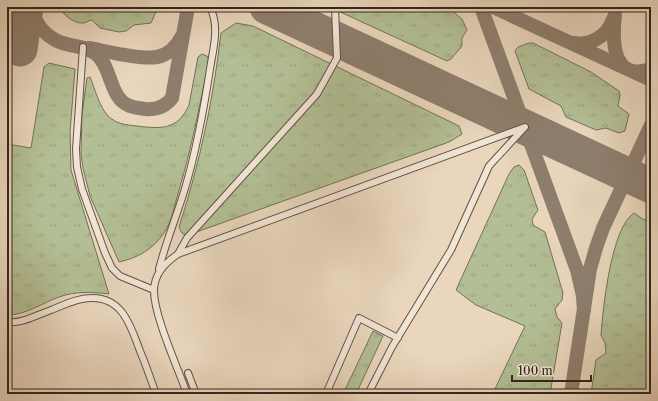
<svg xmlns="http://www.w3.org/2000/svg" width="658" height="401" font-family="'Libre Caslon Text',serif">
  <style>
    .grass { fill: url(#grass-tufts); stroke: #727258 }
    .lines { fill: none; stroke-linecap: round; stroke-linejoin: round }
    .taxiway { stroke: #8e7e6d; stroke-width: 14 }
    .runway { stroke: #8e7e6d; stroke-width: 35 }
    .minor-casing { stroke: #605245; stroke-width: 8 }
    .minor { stroke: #f1e4d4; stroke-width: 6 }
  </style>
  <defs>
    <pattern id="grass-tufts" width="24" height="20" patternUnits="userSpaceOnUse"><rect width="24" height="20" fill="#b3be94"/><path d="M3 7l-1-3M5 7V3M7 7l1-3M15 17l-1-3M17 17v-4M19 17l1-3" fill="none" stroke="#9aa37f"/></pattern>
  </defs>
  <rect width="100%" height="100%" fill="#e9d6bd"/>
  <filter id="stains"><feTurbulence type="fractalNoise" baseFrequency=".005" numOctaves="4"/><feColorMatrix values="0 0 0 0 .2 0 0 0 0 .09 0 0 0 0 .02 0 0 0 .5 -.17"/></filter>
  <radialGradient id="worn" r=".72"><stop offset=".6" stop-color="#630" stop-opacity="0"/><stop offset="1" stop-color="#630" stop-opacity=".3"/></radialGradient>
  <path class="grass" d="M 58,7 L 158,7 L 151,23 L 134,25 L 126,31 L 119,32 L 100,28 L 92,20 C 89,20 86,23 83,23 C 74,24 63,14 58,7 Z
    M 338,7 L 447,7 L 462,19 L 467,30 L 462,38 L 462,46 L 451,59 L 447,61 L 338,11 Z
    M 236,23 L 253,26 L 459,126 L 462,134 L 449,142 L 188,235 C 182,235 181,232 179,227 C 200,162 213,101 221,33 Z
    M 529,43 L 533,43 L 591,72 L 619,91 L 620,95 L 618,106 L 629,114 L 625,131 L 619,133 L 606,128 L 596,130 L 566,117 L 561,106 L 529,89 L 515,51 L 518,47 Z
    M 202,54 L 207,56 L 209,60 C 200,103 192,147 179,190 C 175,204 172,221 164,233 C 153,249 138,258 119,262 L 90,196 L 83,168 L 81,154 L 82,114 L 87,78 L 90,77 C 95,89 99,106 108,116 C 116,124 127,125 137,126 C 161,129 178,130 189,105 L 198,57 Z
    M 49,63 L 75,69 L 70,132 L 71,170 L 109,294 C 93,292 75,291 59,297 C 42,303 26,315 7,315 L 7,144 L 31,148 L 44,67 Z
    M 519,165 L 524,170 L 538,210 L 532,219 L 533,225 L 545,232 L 563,293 L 562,300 L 555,309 L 557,317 L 562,323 L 550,394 L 491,394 L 494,391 L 525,326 L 476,305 L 456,290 L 509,174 L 514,167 Z
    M 634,213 L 644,220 L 651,219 L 651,394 L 591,394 L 596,360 L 606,353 L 605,343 L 601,335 C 603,308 611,228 634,213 Z
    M 373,331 L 383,336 L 356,394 L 343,394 Z"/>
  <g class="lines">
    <path class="taxiway" d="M 31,7 C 36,27 49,41 70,45 C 80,47 88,48 96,54 C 112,66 109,99 130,106 C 135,108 140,108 145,109 C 156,110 165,107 172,98 L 188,7
      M 481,7 L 577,270 L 583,296 L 584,311
      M 493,7 L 651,80
      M 615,15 C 612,41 612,82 651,69
      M 573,43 C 590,46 608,36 613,19
      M 89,48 C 106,51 140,60 157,57 C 168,55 177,46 182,36
      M 571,394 L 590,269 L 596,248 L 603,228 L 651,125"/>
    <path class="runway" d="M 267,7 L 651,186
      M 20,49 L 26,7"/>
    <g class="minor-casing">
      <path id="minor" d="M 83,47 L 76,149 L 77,167 L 82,189 L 105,253 L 112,268 L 120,276 L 154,290
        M 178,254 L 187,238 L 317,94 L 337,58 L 335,7
        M 159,269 C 166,241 178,213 186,185 C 197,147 204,108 210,69 C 213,49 220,27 210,7
        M 7,322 C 21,324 37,315 51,310 C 64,305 77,298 91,298 C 123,297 131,327 140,351 C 146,365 151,380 156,394
        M 188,373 L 196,394
        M 187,394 C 178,368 154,316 154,291 C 154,274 165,263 178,254 L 525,127
        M 326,394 L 359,318 L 398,338
        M 368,394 L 392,347 L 451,250 L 489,166 L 524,128"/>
    </g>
    <use href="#minor" class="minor"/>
  </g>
  <rect width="658" height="401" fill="none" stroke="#e9d6bd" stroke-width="24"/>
  <rect x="8" y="8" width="642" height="385" fill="none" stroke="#32261d" stroke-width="2"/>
  <rect x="12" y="12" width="634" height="377" fill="none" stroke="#32261d"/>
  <path d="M512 375v6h79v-6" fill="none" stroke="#32261d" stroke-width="2"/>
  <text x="518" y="375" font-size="12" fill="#32261d" stroke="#f1e4d4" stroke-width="3" paint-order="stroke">100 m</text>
  <rect width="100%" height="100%" filter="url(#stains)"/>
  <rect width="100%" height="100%" fill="url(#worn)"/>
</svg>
